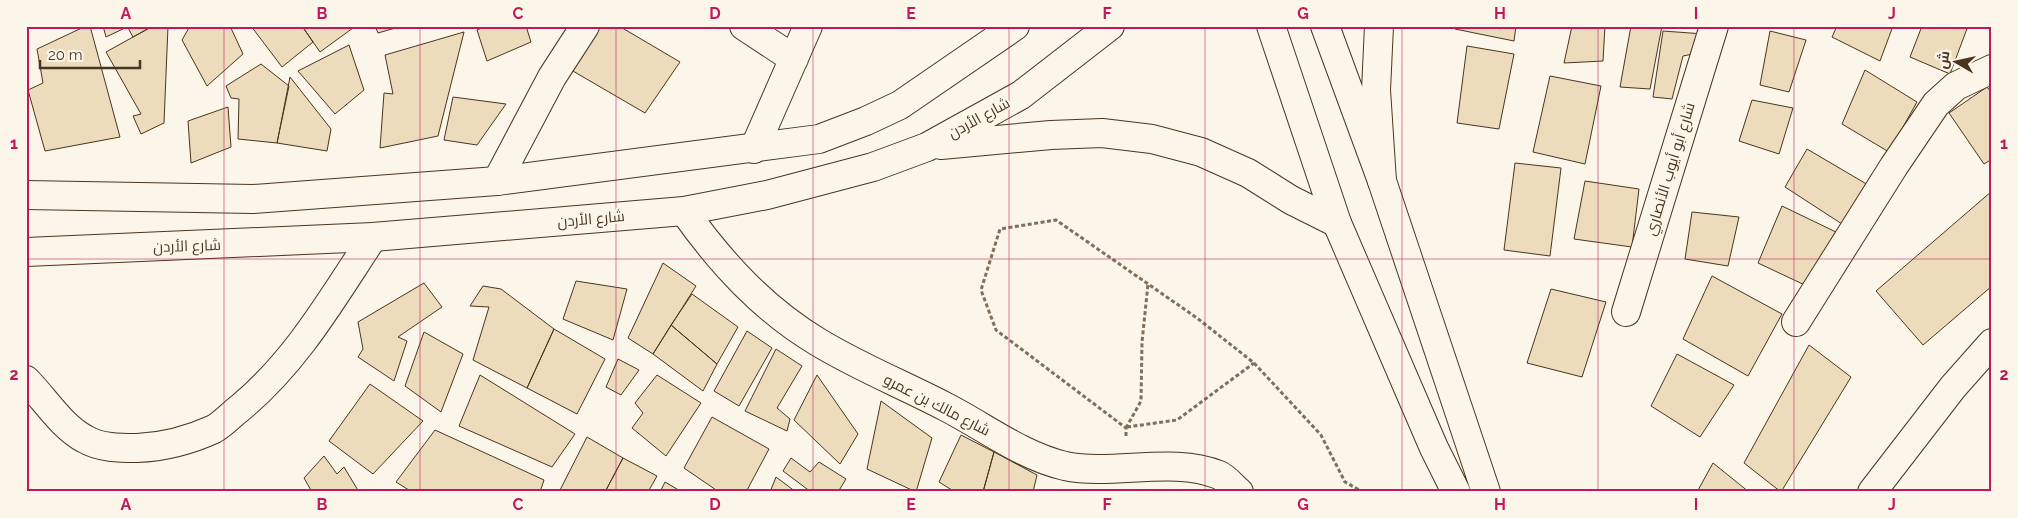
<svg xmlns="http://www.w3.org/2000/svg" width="2018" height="518" font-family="Raleway,Cairo,sans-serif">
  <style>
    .building { fill: #ecdcbc; stroke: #4a3520 }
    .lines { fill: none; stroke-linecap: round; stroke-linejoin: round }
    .minor-casing { stroke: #4a3520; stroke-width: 30 }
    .major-casing { stroke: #4a3520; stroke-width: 30 }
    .highway-casing { stroke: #4a3520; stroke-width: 30 }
    .path { stroke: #7f6f5c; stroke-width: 3; stroke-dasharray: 4 2.5; stroke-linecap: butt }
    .minor { stroke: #fbf6e9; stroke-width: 28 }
    .major { stroke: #fbf6e9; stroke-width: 28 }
    .highway { stroke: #fbf6e9; stroke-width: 28 }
    .grid { fill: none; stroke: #c2185b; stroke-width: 1; stroke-opacity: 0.55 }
    .labels { text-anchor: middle; stroke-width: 4; stroke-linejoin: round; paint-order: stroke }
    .street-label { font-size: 15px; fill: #4a3520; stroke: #fbf6e9 }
    .neatline { fill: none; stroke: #c2185b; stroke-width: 2 }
    .grid-label { font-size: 16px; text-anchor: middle; font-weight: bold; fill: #c2185b }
  </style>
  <rect width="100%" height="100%" fill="#fbf6e9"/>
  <path class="building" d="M 86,26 L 90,26 L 120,137 L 45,151 L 28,90 L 43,83 L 37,49 Z
    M 103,26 L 127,26 L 127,27 L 106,37 Z
    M 127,26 L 153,26 L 133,37 Z
    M 153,26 L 168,26 L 164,123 L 141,134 L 133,116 L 141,114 L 106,52 Z
    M 190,26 L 230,26 L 243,54 L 207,86 L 182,40 Z
    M 251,26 L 302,26 L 313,42 L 282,67 Z
    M 302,26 L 352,26 L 353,28 L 320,52 Z
    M 375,26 L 402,26 L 378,33 Z
    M 486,26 L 526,26 L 531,42 L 487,61 L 477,30 Z
    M 590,26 L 619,26 L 680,62 L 645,113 L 566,67 Z
    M 1456,26 L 1516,26 L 1514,41 L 1455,29 Z
    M 1572,26 L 1605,26 L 1603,61 L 1564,63 Z
    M 1631,26 L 1662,26 L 1650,89 L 1620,87 Z
    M 1837,26 L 1893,26 L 1880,61 L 1832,37 Z
    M 1922,26 L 1968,26 L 1950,74 L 1910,57 Z
    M 1663,31 L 1704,34 L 1698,53 L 1683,56 L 1672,99 L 1653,97 Z
    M 1770,31 L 1806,40 L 1789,92 L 1760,85 Z
    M 464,32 L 438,136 L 380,148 L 384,93 L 393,94 L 385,55 Z
    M 349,45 L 364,90 L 335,114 L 298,71 Z
    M 1467,46 L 1514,54 L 1499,129 L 1457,123 Z
    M 261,64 L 289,86 L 277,143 L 238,139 L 239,99 L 231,98 L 226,86 Z
    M 1865,70 L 1917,102 L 1889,152 L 1842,124 Z
    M 1550,76 L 1601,86 L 1585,164 L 1533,152 Z
    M 290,77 L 331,129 L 327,151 L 277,143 Z
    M 1987,87 L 1992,93 L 1992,159 L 1984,164 L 1949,113 Z
    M 453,97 L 506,104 L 477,145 L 444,140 Z
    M 1752,100 L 1793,108 L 1779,154 L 1739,141 Z
    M 228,107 L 231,147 L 191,163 L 188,121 Z
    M 1807,149 L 1875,189 L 1842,224 L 1785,187 Z
    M 1515,163 L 1561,168 L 1550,256 L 1504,250 Z
    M 1585,181 L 1639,189 L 1632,247 L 1574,239 Z
    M 1992,191 L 1992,286 L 1923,345 L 1876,291 Z
    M 1782,206 L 1838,233 L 1809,287 L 1758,263 Z
    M 1692,212 L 1739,217 L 1728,266 L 1685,259 Z
    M 663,263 L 696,286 L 653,354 L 628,338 Z
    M 1712,276 L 1782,314 L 1748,376 L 1683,339 Z
    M 576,281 L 627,289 L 613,340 L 563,319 Z
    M 424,283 L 442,307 L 398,337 L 407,341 L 394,381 L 358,357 L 363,349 L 358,322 Z
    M 483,286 L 501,289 L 554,329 L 527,388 L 473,360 L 489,307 L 470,306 Z
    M 1551,289 L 1606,302 L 1582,377 L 1527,363 Z
    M 692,294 L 738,327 L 717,364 L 671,325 Z
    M 671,325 L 717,364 L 703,391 L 653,354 Z
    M 554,329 L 605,359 L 577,414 L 527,388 Z
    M 747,331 L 772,348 L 739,406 L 714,391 Z
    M 424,332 L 463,354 L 441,412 L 405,386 Z
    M 1809,345 L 1851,377 L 1781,492 L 1744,463 Z
    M 776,349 L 802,366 L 777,408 L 790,419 L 787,431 L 745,411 Z
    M 1677,354 L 1734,385 L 1700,437 L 1651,406 Z
    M 618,359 L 639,370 L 621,395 L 606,387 Z
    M 480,375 L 575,434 L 552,467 L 459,426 Z
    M 657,375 L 701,403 L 666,456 L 632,428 L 643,413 L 635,403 Z
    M 817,375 L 858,434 L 840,464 L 794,420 Z
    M 370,384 L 423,421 L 373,474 L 329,441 Z
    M 881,401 L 932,438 L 916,492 L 867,469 Z
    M 712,417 L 769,449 L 746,492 L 719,492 L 684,468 Z
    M 435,430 L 544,480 L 540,492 L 412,492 L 396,482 Z
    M 961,435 L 994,452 L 983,492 L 955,492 L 939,482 Z
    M 587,437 L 623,458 L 605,492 L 559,492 Z
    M 994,452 L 1037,475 L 1033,492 L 983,492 Z
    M 324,456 L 337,474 L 344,467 L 359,492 L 312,492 L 304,478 Z
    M 623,458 L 657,476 L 648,492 L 605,492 Z
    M 791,458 L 810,472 L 819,462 L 846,479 L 838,492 L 811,492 L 783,471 Z
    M 1713,463 L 1749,492 L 1697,492 Z
    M 776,477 L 796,492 L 770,492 Z
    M 665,482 L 682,492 L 660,492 Z"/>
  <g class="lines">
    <g class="minor-casing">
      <path id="minor" d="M 744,26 L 794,59
        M 754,149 L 808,26
        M 497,181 L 552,77 L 585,26
        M 684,211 C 721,263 763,309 818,342 C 859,367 904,385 946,407 C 985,427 1022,456 1065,466 C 1113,476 1173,456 1219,475 C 1226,478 1233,487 1239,492
        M 1626,312 L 1714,26
        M 1796,322 L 1894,166 L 1936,104 L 1956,86 L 1992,69
        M 26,380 C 45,399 61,426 85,439 C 100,448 120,448 137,448 C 163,447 190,440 214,429 C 223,424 232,414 240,408 C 297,361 333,297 373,237"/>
    </g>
    <g class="major-casing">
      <path id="major" d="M 1271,26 L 1337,223 L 1434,448 L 1456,492
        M 1325,26 L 1382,181 L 1486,492
        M 1872,492 L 1953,387 L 1992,343"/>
    </g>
    <g class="highway-casing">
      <path id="highway" d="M 1379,26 L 1376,90 L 1382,181
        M 941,145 L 1051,135 L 1102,133 L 1152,139 L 1201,152 L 1248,173 L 1291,200 L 1337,223
        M 26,195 L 253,199 L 497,181 L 819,139 L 866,121 L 900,105 L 1015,26
        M 26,252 L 373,237 L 684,211 L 767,195 L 873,167 L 927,147 L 1021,95 L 1110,26"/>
    </g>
    <path class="path" d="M 1127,427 L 1177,420 L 1254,363
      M 1126,428 L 1141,401 L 1142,342 L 1148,284
      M 1126,436 L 1126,428 L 996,330 L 981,290 L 1000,229 L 1056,220 L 1197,318 L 1254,363 L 1321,435 L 1345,482 L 1363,492"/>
    <use href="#minor" class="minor"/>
    <use href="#major" class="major"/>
    <use href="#highway" class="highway"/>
  </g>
  <path class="grid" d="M 224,26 L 224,492M 420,26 L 420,492M 616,26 L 616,492M 813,26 L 813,492M 1009,26 L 1009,492M 1205,26 L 1205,492M 1402,26 L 1402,492M 1598,26 L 1598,492M 1794,26 L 1794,492M 26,259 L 1992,259"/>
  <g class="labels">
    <g class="street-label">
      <text transform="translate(979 118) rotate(-29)" y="5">شارع الأردن</text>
      <text transform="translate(1670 169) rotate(-73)" y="5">شارع أبو أيوب الأنصاري</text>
      <text transform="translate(591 219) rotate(-5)" y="5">شارع الأردن</text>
      <text transform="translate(187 246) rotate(-2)" y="5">شارع الأردن</text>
      <text transform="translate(937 405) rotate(27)" y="5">شارع مالك بن عمرو</text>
    </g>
  </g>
  <rect width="2018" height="518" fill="none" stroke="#fbf6e9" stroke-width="55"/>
  <g transform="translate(1956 62) rotate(279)" stroke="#fbf6e9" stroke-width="4" paint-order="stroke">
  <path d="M0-4L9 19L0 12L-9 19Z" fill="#4a3520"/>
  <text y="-8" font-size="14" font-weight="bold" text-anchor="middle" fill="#4a3520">ش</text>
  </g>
  <path d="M40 60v8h100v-8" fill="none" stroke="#4a3520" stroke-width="2.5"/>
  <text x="48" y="60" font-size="15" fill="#4a3520" stroke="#fbf6e9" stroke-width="4" paint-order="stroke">20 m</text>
  <rect x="28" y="28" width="1962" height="462" class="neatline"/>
  <g class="grid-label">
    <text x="126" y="19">A</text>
    <text x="322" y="19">B</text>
    <text x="518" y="19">C</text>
    <text x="715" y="19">D</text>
    <text x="911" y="19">E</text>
    <text x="1107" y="19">F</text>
    <text x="1303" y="19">G</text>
    <text x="1500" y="19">H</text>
    <text x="1696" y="19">I</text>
    <text x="1892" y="19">J</text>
    <text x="14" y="149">1</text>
    <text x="2004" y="149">1</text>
    <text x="14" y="380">2</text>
    <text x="2004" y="380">2</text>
    <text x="126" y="510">A</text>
    <text x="322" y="510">B</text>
    <text x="518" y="510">C</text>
    <text x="715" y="510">D</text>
    <text x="911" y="510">E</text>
    <text x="1107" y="510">F</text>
    <text x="1303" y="510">G</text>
    <text x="1500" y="510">H</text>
    <text x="1696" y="510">I</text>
    <text x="1892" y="510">J</text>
  </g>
</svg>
